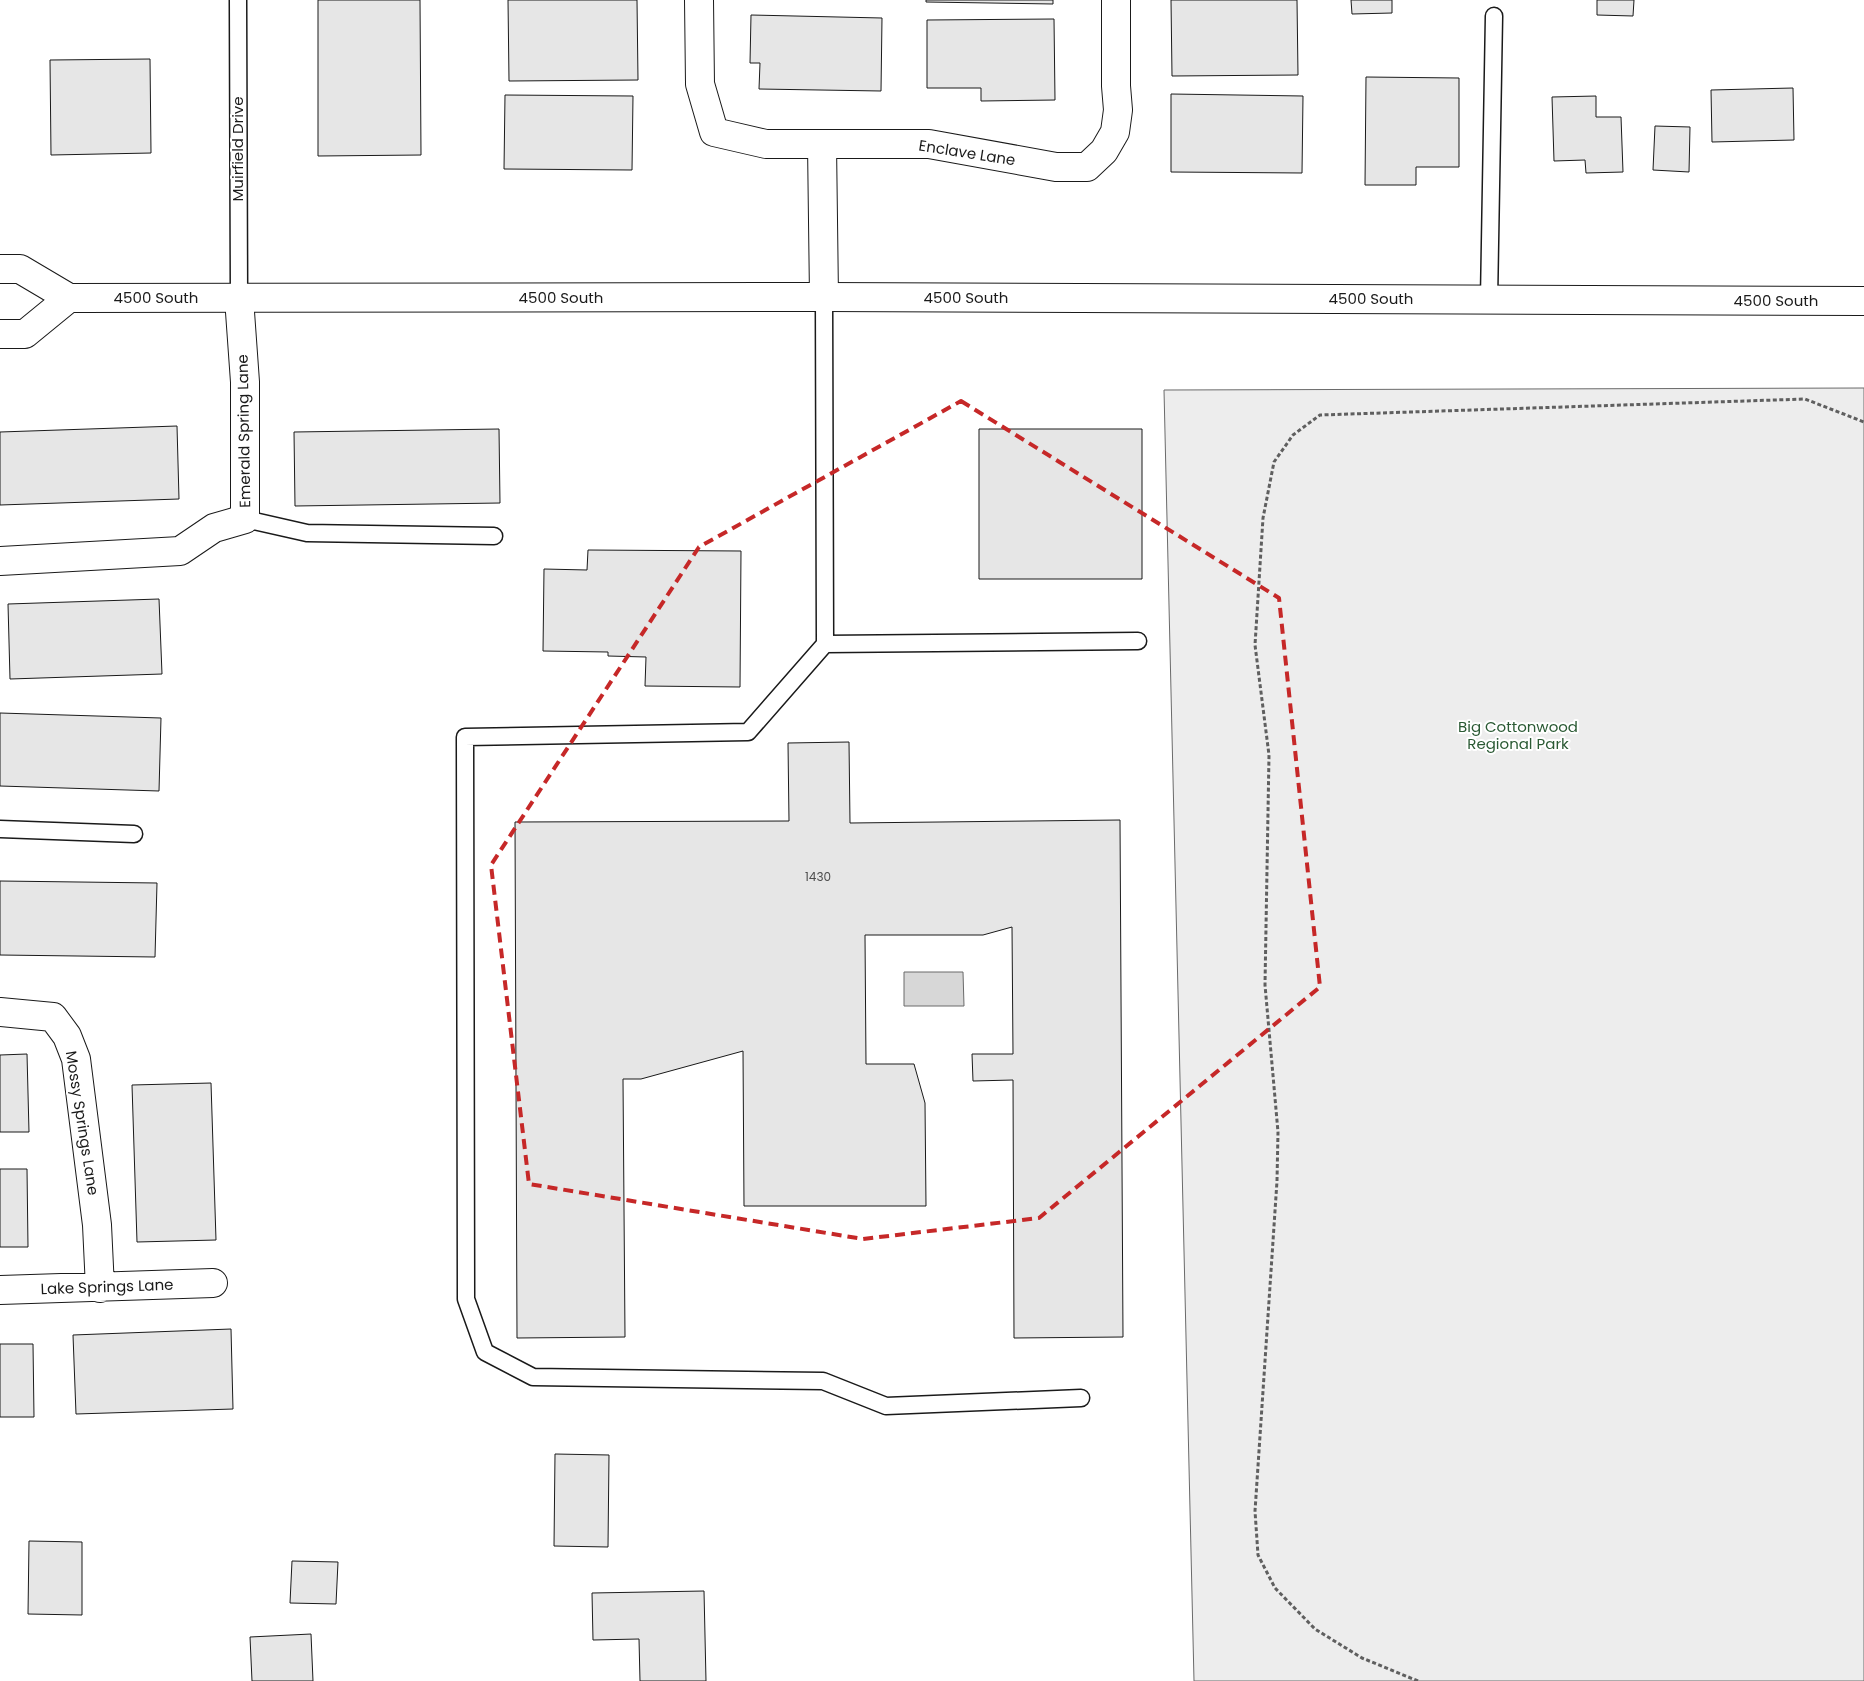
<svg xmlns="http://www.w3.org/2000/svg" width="1864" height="1681" font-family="Poppins,sans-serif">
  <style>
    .built { fill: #ededed; stroke: #6a6a6a }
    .water { fill: #d7d7d7; stroke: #6a6a6a }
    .building { fill: #e6e6e6; stroke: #1a1a1a }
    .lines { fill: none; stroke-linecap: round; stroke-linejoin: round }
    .service-casing { stroke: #1a1a1a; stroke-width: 19 }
    .minor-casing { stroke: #1a1a1a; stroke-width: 30 }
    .secondary-casing { stroke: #1a1a1a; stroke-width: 30 }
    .path { stroke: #5f5f5f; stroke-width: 3; stroke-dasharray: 4 2.5; stroke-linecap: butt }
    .service { stroke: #fff; stroke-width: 16 }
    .minor { stroke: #fff; stroke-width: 28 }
    .secondary { stroke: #fff; stroke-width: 28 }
    .marked { fill: none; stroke: #c62828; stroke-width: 4; stroke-dasharray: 10 6; stroke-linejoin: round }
    .labels { text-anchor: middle; stroke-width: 4; stroke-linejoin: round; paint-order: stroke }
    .number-label { font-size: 12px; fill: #4d4d4d }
    .street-label { font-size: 15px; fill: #1a1a1a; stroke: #fff }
    .park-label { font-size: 15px; fill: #2b5a34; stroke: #fff }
  </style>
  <rect width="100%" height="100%" fill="#fff"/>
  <path class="built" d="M 1864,388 L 1864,1681 L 1194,1681 L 1164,390 Z"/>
  <path class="water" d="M 904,972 L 963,972 L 964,1006 L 904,1006 Z"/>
  <path class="building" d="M 318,0 L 420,0 L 421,155 L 318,156 Z
    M 508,0 L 637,0 L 638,80 L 509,81 Z
    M 926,0 L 1053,0 L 1053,4 L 926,2 Z
    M 1171,0 L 1297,0 L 1298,75 L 1172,76 Z
    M 1351,0 L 1392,0 L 1392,13 L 1352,14 Z
    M 1597,0 L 1634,0 L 1633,16 L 1597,15 Z
    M 751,15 L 882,18 L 881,91 L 759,89 L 760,63 L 750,63 Z
    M 1054,19 L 1055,100 L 981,101 L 981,88 L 927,88 L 927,20 Z
    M 150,59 L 151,153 L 51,155 L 50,60 Z
    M 1366,77 L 1459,78 L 1459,167 L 1416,167 L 1416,185 L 1365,185 Z
    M 1793,88 L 1794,140 L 1712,142 L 1711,90 Z
    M 1171,94 L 1303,96 L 1302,173 L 1171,172 Z
    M 505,95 L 633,96 L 632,170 L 504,169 Z
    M 1596,96 L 1596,117 L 1621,117 L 1623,172 L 1586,173 L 1585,160 L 1554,161 L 1552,97 Z
    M 1655,126 L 1690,127 L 1689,172 L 1653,170 Z
    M 177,426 L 179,499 L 0,505 L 0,432 Z
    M 499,429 L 500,503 L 295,506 L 294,432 Z
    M 979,429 L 1142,429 L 1142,579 L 979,579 Z
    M 588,550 L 741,551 L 740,687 L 645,686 L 646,657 L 608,656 L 608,652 L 543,651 L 544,569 L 587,570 Z
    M 159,599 L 162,674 L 10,679 L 8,604 Z
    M 0,713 L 161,718 L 159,791 L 0,786 Z
    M 849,742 L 850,823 L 1120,820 L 1123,1337 L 1014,1338 L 1013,1080 L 973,1081 L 972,1054 L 1013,1054 L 1012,927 L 983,935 L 865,935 L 866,1064 L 914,1064 L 925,1103 L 926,1206 L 744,1206 L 743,1051 L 641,1079 L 623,1079 L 625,1337 L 517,1338 L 515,822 L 789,821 L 788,743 Z
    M 0,881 L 157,883 L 155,957 L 0,955 Z
    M 27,1054 L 29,1132 L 0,1132 L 0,1055 Z
    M 211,1083 L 216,1240 L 137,1242 L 132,1085 Z
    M 0,1169 L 27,1169 L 28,1247 L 0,1247 Z
    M 231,1329 L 233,1409 L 76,1414 L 73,1335 Z
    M 0,1344 L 33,1344 L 34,1417 L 0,1417 Z
    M 555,1454 L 609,1455 L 608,1547 L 554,1546 Z
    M 29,1541 L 82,1542 L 82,1615 L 28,1614 Z
    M 292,1561 L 338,1562 L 336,1604 L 290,1603 Z
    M 704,1591 L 706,1681 L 640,1681 L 639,1639 L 593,1640 L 592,1593 Z
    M 311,1634 L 313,1681 L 252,1681 L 250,1637 Z"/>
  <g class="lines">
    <g class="service-casing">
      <path id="service" d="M 238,0 L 239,298
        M 824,297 L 825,644 L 748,732 L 465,737 L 466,1299 L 485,1352 L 533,1377 L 823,1381 L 886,1406 L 1081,1398
        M 1489,300 L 1494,16
        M 245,519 L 307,533 L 494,536
        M 825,644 L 1138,641
        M 0,829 L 134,834"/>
    </g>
    <g class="minor-casing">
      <path id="minor" d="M 699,0 L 700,84 L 714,132 L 766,144 L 822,144
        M 824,297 L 822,144 L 929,144 L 1056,167 L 1087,167 L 1104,151 L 1115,132 L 1118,110 L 1116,86 L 1116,0
        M 0,561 L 180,551 L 214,528 L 245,519 L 245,382 L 239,298
        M 0,1012 L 53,1017 L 67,1036 L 76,1059 L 97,1225 L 100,1288
        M 0,1290 L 213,1283"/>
    </g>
    <g class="secondary-casing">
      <path id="secondary" d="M 0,269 L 20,269 L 69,298 L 824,297 L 1864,301
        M 0,334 L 25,334 L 69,298"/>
    </g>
    <path class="path" d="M 1418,1681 L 1362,1658 L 1315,1629 L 1275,1588 L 1258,1555 L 1255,1511 L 1277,1181 L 1278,1132 L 1265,985 L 1269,755 L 1255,645 L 1263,518 L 1274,462 L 1293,435 L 1320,415 L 1805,399 L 1864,422"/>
    <use href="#service" class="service"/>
    <use href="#minor" class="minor"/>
    <use href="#secondary" class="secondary"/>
  </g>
  <path class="marked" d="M 961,401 L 1279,598 L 1320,987 L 1039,1218 L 863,1239 L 529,1184 L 491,865 L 699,547 Z"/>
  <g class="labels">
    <g class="number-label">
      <text x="818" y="881">1430</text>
    </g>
    <g class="street-label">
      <text transform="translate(238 149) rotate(-90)" y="5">Muirfield Drive</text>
      <text transform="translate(967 153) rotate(9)" y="5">Enclave Lane</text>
      <text x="156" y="303">4500 South</text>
      <text x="561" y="303">4500 South</text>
      <text x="966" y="303">4500 South</text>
      <text x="1371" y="304">4500 South</text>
      <text x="1776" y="306">4500 South</text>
      <text transform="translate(244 431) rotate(-91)" y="5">Emerald Spring Lane</text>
      <text transform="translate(82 1123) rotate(81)" y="5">Mossy Springs Lane</text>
      <text transform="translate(107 1287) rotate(-2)" y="5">Lake Springs Lane</text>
    </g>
    <g class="park-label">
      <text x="1518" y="732">Big Cottonwood<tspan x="1518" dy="17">Regional Park</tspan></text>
    </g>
  </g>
</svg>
